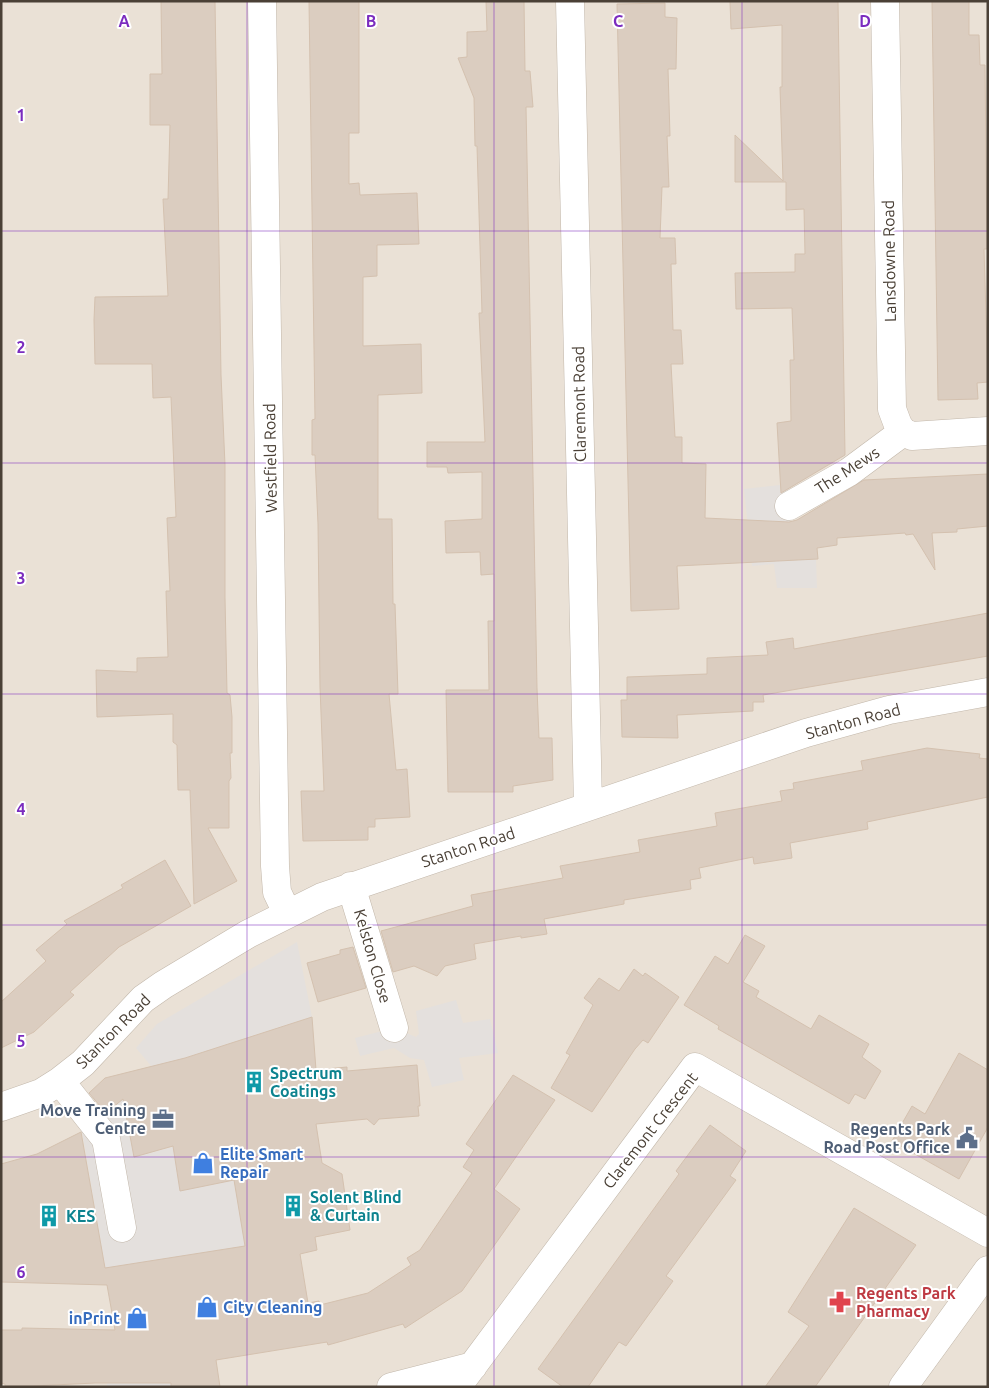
<svg xmlns="http://www.w3.org/2000/svg" width="989" height="1388" font-family="Ubuntu,sans-serif">
  <style>
    .residential { fill: #eae1d6 }
    .parking { fill: #e4e0dd }
    .building { fill: #dbcdc0; stroke: #d4c1af }
    .lines { fill: none; stroke-linecap: round; stroke-linejoin: round }
    .minor-casing { stroke: #c2b7aa; stroke-width: 29 }
    .minor { stroke: #fff; stroke-width: 28 }
    .grid { fill: none; stroke: #7b2cbf; stroke-width: 1; stroke-opacity: 0.55 }
    .labels { text-anchor: middle; stroke-width: 4; stroke-linejoin: round; paint-order: stroke }
    .street-label { font-size: 16px; fill: #4a4036; stroke: #fff }
    .culture-label { font-size: 16px; font-weight: bold; fill: #0d838f; stroke: #fff; text-anchor: start }
    .service-label { font-size: 16px; font-weight: bold; fill: #4e5e75; stroke: #fff; text-anchor: end }
    .shop-label { font-size: 16px; font-weight: bold; fill: #366cbe; stroke: #fff; text-anchor: start }
    .health-label { font-size: 16px; font-weight: bold; fill: #be3a42; stroke: #fff; text-anchor: start }
    .grid-label { font-size: 16px; text-anchor: middle; font-weight: bold; fill: #7b2cbf; stroke: #fff; stroke-width: 4; stroke-linejoin: round; paint-order: stroke }
  </style>
  <rect width="100%" height="100%" fill="#f5f0e9"/>
  <path class="residential" d="M 1,1 L 988,1 L 988,1387 L 1,1387 Z"/>
  <path class="parking" d="M 780,485 L 781,488 L 787,488 L 791,534 L 778,535 L 780,561 L 816,559 L 817,588 L 777,588 L 774,564 L 752,566 L 744,489 Z
    M 297,942 L 312,1017 L 185,1058 L 152,1067 L 136,1048 L 157,1024 Z
    M 456,1000 L 463,1023 L 490,1019 L 498,1053 L 459,1058 L 464,1080 L 432,1087 L 424,1060 L 410,1058 L 394,1048 L 360,1056 L 355,1038 L 394,1028 L 416,1037 L 419,1034 L 416,1011 Z
    M 123,1099 L 134,1157 L 226,1133 L 245,1246 L 105,1268 L 82,1132 Z
    M 107,1383 L 171,1383 L 171,1387 L 107,1387 Z"/>
  <path class="building" d="M 161,1 L 215,1 L 221,375 L 225,465 L 225,598 L 227,693 L 230,695 L 232,717 L 232,753 L 230,753 L 231,778 L 229,781 L 229,828 L 208,828 L 237,881 L 194,904 L 190,790 L 178,790 L 177,745 L 173,742 L 173,714 L 97,717 L 96,670 L 137,672 L 137,658 L 168,657 L 166,591 L 170,591 L 167,518 L 176,517 L 171,397 L 153,398 L 152,364 L 95,364 L 94,320 L 95,297 L 168,296 L 163,199 L 168,199 L 170,125 L 150,125 L 150,74 L 162,74 Z
    M 309,1 L 359,1 L 359,133 L 349,133 L 349,184 L 359,183 L 360,195 L 417,193 L 419,244 L 377,245 L 377,276 L 363,277 L 363,346 L 421,344 L 422,393 L 378,395 L 378,519 L 392,519 L 393,604 L 395,604 L 398,694 L 389,694 L 396,770 L 407,769 L 410,817 L 375,819 L 375,827 L 368,827 L 368,840 L 303,841 L 301,791 L 324,791 L 320,687 L 318,524 L 315,455 L 312,455 L 312,420 L 315,419 Z
    M 486,1 L 524,1 L 525,71 L 530,71 L 533,107 L 526,107 L 527,158 L 537,688 L 539,738 L 552,738 L 553,780 L 513,786 L 513,792 L 448,792 L 446,690 L 489,690 L 488,621 L 494,621 L 494,574 L 481,575 L 480,552 L 446,553 L 445,521 L 482,519 L 482,472 L 448,473 L 447,467 L 427,467 L 427,442 L 485,442 L 479,313 L 482,313 L 477,146 L 475,146 L 474,98 L 458,58 L 467,57 L 467,32 L 487,31 Z
    M 730,1 L 838,1 L 845,455 L 781,493 L 777,423 L 791,421 L 790,360 L 794,360 L 792,308 L 736,309 L 735,273 L 795,272 L 795,254 L 805,254 L 804,209 L 786,210 L 786,182 L 735,182 L 735,135 L 783,181 L 780,87 L 782,87 L 782,25 L 731,29 Z
    M 932,1 L 969,1 L 969,35 L 979,35 L 980,65 L 985,65 L 987,249 L 984,249 L 988,382 L 977,383 L 978,399 L 938,400 Z
    M 665,3 L 665,17 L 677,18 L 676,69 L 668,69 L 670,136 L 667,136 L 669,187 L 662,187 L 660,238 L 675,238 L 676,264 L 671,264 L 673,330 L 681,330 L 683,364 L 671,364 L 675,437 L 682,437 L 682,463 L 706,464 L 705,518 L 789,522 L 797,520 L 864,480 L 988,474 L 988,526 L 957,529 L 957,532 L 932,533 L 935,570 L 913,534 L 906,535 L 905,533 L 837,538 L 837,545 L 817,548 L 818,559 L 677,566 L 679,609 L 631,611 L 617,4 Z
    M 988,613 L 988,656 L 763,695 L 764,702 L 753,702 L 753,711 L 677,715 L 678,738 L 622,737 L 621,700 L 627,700 L 627,677 L 707,674 L 707,658 L 768,655 L 766,642 L 793,638 L 794,649 Z
    M 927,748 L 980,754 L 979,758 L 988,759 L 988,797 L 867,822 L 868,829 L 790,843 L 792,858 L 754,864 L 753,857 L 699,868 L 701,878 L 690,880 L 691,889 L 624,900 L 624,904 L 544,919 L 547,934 L 521,938 L 521,936 L 474,944 L 476,959 L 445,966 L 437,976 L 414,966 L 393,972 L 381,931 L 473,906 L 471,895 L 563,878 L 560,866 L 640,852 L 638,840 L 717,826 L 715,813 L 782,801 L 780,791 L 794,789 L 793,783 L 863,770 L 861,761 Z
    M 165,860 L 191,906 L 119,947 L 70,992 L 74,995 L 34,1032 L 1,1048 L 1,1002 L 46,961 L 36,950 L 67,924 L 64,921 L 123,888 L 121,885 Z
    M 745,935 L 765,946 L 743,982 L 759,991 L 756,997 L 811,1029 L 819,1015 L 869,1044 L 862,1057 L 881,1071 L 865,1099 L 855,1094 L 849,1104 L 718,1029 L 719,1026 L 684,1005 L 715,956 L 728,964 Z
    M 353,947 L 366,988 L 318,1002 L 307,963 L 340,954 L 340,950 Z
    M 634,969 L 643,976 L 645,973 L 679,997 L 648,1043 L 643,1040 L 635,1049 L 592,1112 L 551,1088 L 570,1055 L 566,1053 L 593,1005 L 584,998 L 599,978 L 619,991 Z
    M 312,1017 L 316,1070 L 347,1067 L 347,1071 L 417,1065 L 420,1106 L 418,1106 L 419,1116 L 379,1119 L 374,1125 L 367,1119 L 316,1124 L 322,1163 L 342,1174 L 350,1230 L 315,1237 L 317,1250 L 300,1254 L 308,1303 L 319,1301 L 320,1305 L 368,1293 L 411,1265 L 407,1258 L 420,1250 L 472,1173 L 463,1167 L 474,1150 L 466,1144 L 513,1075 L 555,1100 L 494,1189 L 520,1209 L 462,1291 L 405,1328 L 403,1324 L 328,1345 L 327,1342 L 216,1360 L 220,1387 L 171,1387 L 171,1383 L 95,1383 L 33,1386 L 5,1386 L 5,1384 L 1,1383 L 1,1330 L 22,1330 L 22,1328 L 115,1330 L 107,1285 L 1,1282 L 1,1164 L 37,1154 L 81,1132 L 105,1268 L 245,1246 L 234,1180 L 180,1191 L 173,1146 L 134,1157 L 123,1099 L 106,1113 L 89,1093 L 105,1078 L 185,1058 Z
    M 959,1053 L 988,1070 L 988,1127 L 959,1179 L 892,1141 L 912,1106 L 925,1114 Z
    M 710,1125 L 746,1151 L 730,1176 L 736,1180 L 666,1276 L 673,1281 L 626,1346 L 619,1342 L 588,1387 L 563,1387 L 538,1369 L 679,1174 L 676,1171 Z
    M 854,1208 L 916,1245 L 815,1387 L 765,1387 L 809,1326 L 788,1312 Z"/>
  <g class="lines">
    <g class="minor-casing">
      <path id="minor" d="M 262,1 L 275,866 L 277,892 L 287,913
        M 570,1 L 588,806
        M 885,1 L 892,409 L 898,425 L 903,432 L 912,436 L 988,431
        M 789,506 L 849,472 L 903,432
        M 351,886 L 394,1028
        M 60,1081 L 106,1139 L 122,1228
        M 1,1107 L 41,1093 L 60,1081 L 83,1063 L 143,999 L 163,985 L 248,934 L 322,897 L 806,733 L 889,710 L 988,692
        M 391,1387 L 473,1366
        M 457,1387 L 695,1067 L 988,1233
        M 903,1387 L 988,1270"/>
    </g>
    <use href="#minor" class="minor"/>
  </g>
  <path class="grid" d="M 247,1 L 247,1387M 494,1 L 494,1387M 742,1 L 742,1387M 1,231 L 988,231M 1,463 L 988,463M 1,694 L 988,694M 1,925 L 988,925M 1,1157 L 988,1157"/>
  <defs>
    <g id="building-bare" transform="scale(1.725)"><path d="M-4-6H4V6H1V3H-1V6H-4ZM-2.5-4.3h1.7v1.8h-1.7ZM.8-4.3h1.7v1.8H.8ZM-2.5-1h1.7V.8h-1.7ZM.8-1h1.7V.8H.8Z" fill="#0f9aa8" stroke="#fff" stroke-width="2.5" paint-order="stroke"/></g>
    <g id="office-bare" transform="scale(1.725)"><path d="M-6-3h4V-5.5h4V-3h4V5H-6ZM-1-4.5V-3h2v-1.5ZM-6 0V1H6V0Z" fill="#5c6f8a" stroke="#fff" stroke-width="2.5" paint-order="stroke"/></g>
    <g id="civic-bare" transform="scale(1.725)"><path d="M-.6-6.5H3V-4.5H.6V-3L4-1V1h2V6H-6V1h2V-1L-.6-3ZM-1.2 2.5V6h2.4V2.5Z" fill="#5c6f8a" stroke="#fff" stroke-width="2.5" paint-order="stroke"/></g>
    <g id="shop-bare" transform="scale(1.725)"><path d="M-5-2.5h2.3a2.7 3.5 0 0 1 5.4 0H5L5.5 6h-11ZM-1.5-2.5h3a1.5 2.3 0 0 0-3 0Z" fill="#3f7fe0" stroke="#fff" stroke-width="2.5" paint-order="stroke"/></g>
    <g id="pharmacy-bare" transform="scale(1.725)"><path d="M-2-6h4v4h4v4h-4v4h-4v-4h-4v-4h4Z" fill="#e0444e" stroke="#fff" stroke-width="2.5" paint-order="stroke"/></g>
  </defs>
  <g fill-rule="evenodd">
    <use href="#building-bare" x="254" y="1082"/>
    <use href="#office-bare" x="163" y="1119"/>
    <use href="#civic-bare" x="967" y="1138"/>
    <use href="#shop-bare" x="203" y="1163"/>
    <use href="#building-bare" x="293" y="1206"/>
    <use href="#building-bare" x="49" y="1216"/>
    <use href="#pharmacy-bare" x="840" y="1302"/>
    <use href="#shop-bare" x="207" y="1307"/>
    <use href="#shop-bare" x="137" y="1318"/>
  </g>
  <g class="labels">
    <g class="street-label">
      <text transform="translate(889 261) rotate(-91)" y="6">Lansdowne Road</text>
      <text transform="translate(579 404) rotate(-91)" y="6">Claremont Road</text>
      <text transform="translate(270 458) rotate(-91)" y="6">Westfield Road</text>
      <text transform="translate(847 470) rotate(-33)" y="6">The Mews</text>
      <text transform="translate(853 721) rotate(-15)" y="6">Stanton Road</text>
      <text transform="translate(468 847) rotate(-18)" y="6">Stanton Road</text>
      <text transform="translate(373 956) rotate(74)" y="6">Kelston Close</text>
      <text transform="translate(113 1031) rotate(-45)" y="6">Stanton Road</text>
      <text transform="translate(650 1130) rotate(-52)" y="6">Claremont Crescent</text>
    </g>
    <g class="culture-label">
      <text x="270" y="1079">Spectrum<tspan x="270" dy="18">Coatings</tspan></text>
      <text x="310" y="1203">Solent Blind<tspan x="310" dy="18">&amp; Curtain</tspan></text>
      <text x="66" y="1222">KES</text>
    </g>
    <g class="service-label">
      <text x="146" y="1116">Move Training<tspan x="146" dy="18">Centre</tspan></text>
      <text x="950" y="1135">Regents Park<tspan x="950" dy="18">Road Post Office</tspan></text>
    </g>
    <g class="shop-label">
      <text x="220" y="1160">Elite Smart<tspan x="220" dy="18">Repair</tspan></text>
      <text x="223" y="1313">City Cleaning</text>
      <text x="120" y="1324" text-anchor="end">inPrint</text>
    </g>
    <g class="health-label">
      <text x="856" y="1299">Regents Park<tspan x="856" dy="18">Pharmacy</tspan></text>
    </g>
  </g>
  <g class="grid-label">
    <text x="124" y="27">A</text>
    <text x="371" y="27">B</text>
    <text x="618" y="27">C</text>
    <text x="865" y="27">D</text>
    <text x="21" y="121">1</text>
    <text x="21" y="353">2</text>
    <text x="21" y="584">3</text>
    <text x="21" y="815">4</text>
    <text x="21" y="1047">5</text>
    <text x="21" y="1278">6</text>
  </g>
  <rect width="989" height="1388" fill="none" stroke="#4a4036" stroke-width="5"/>
</svg>
